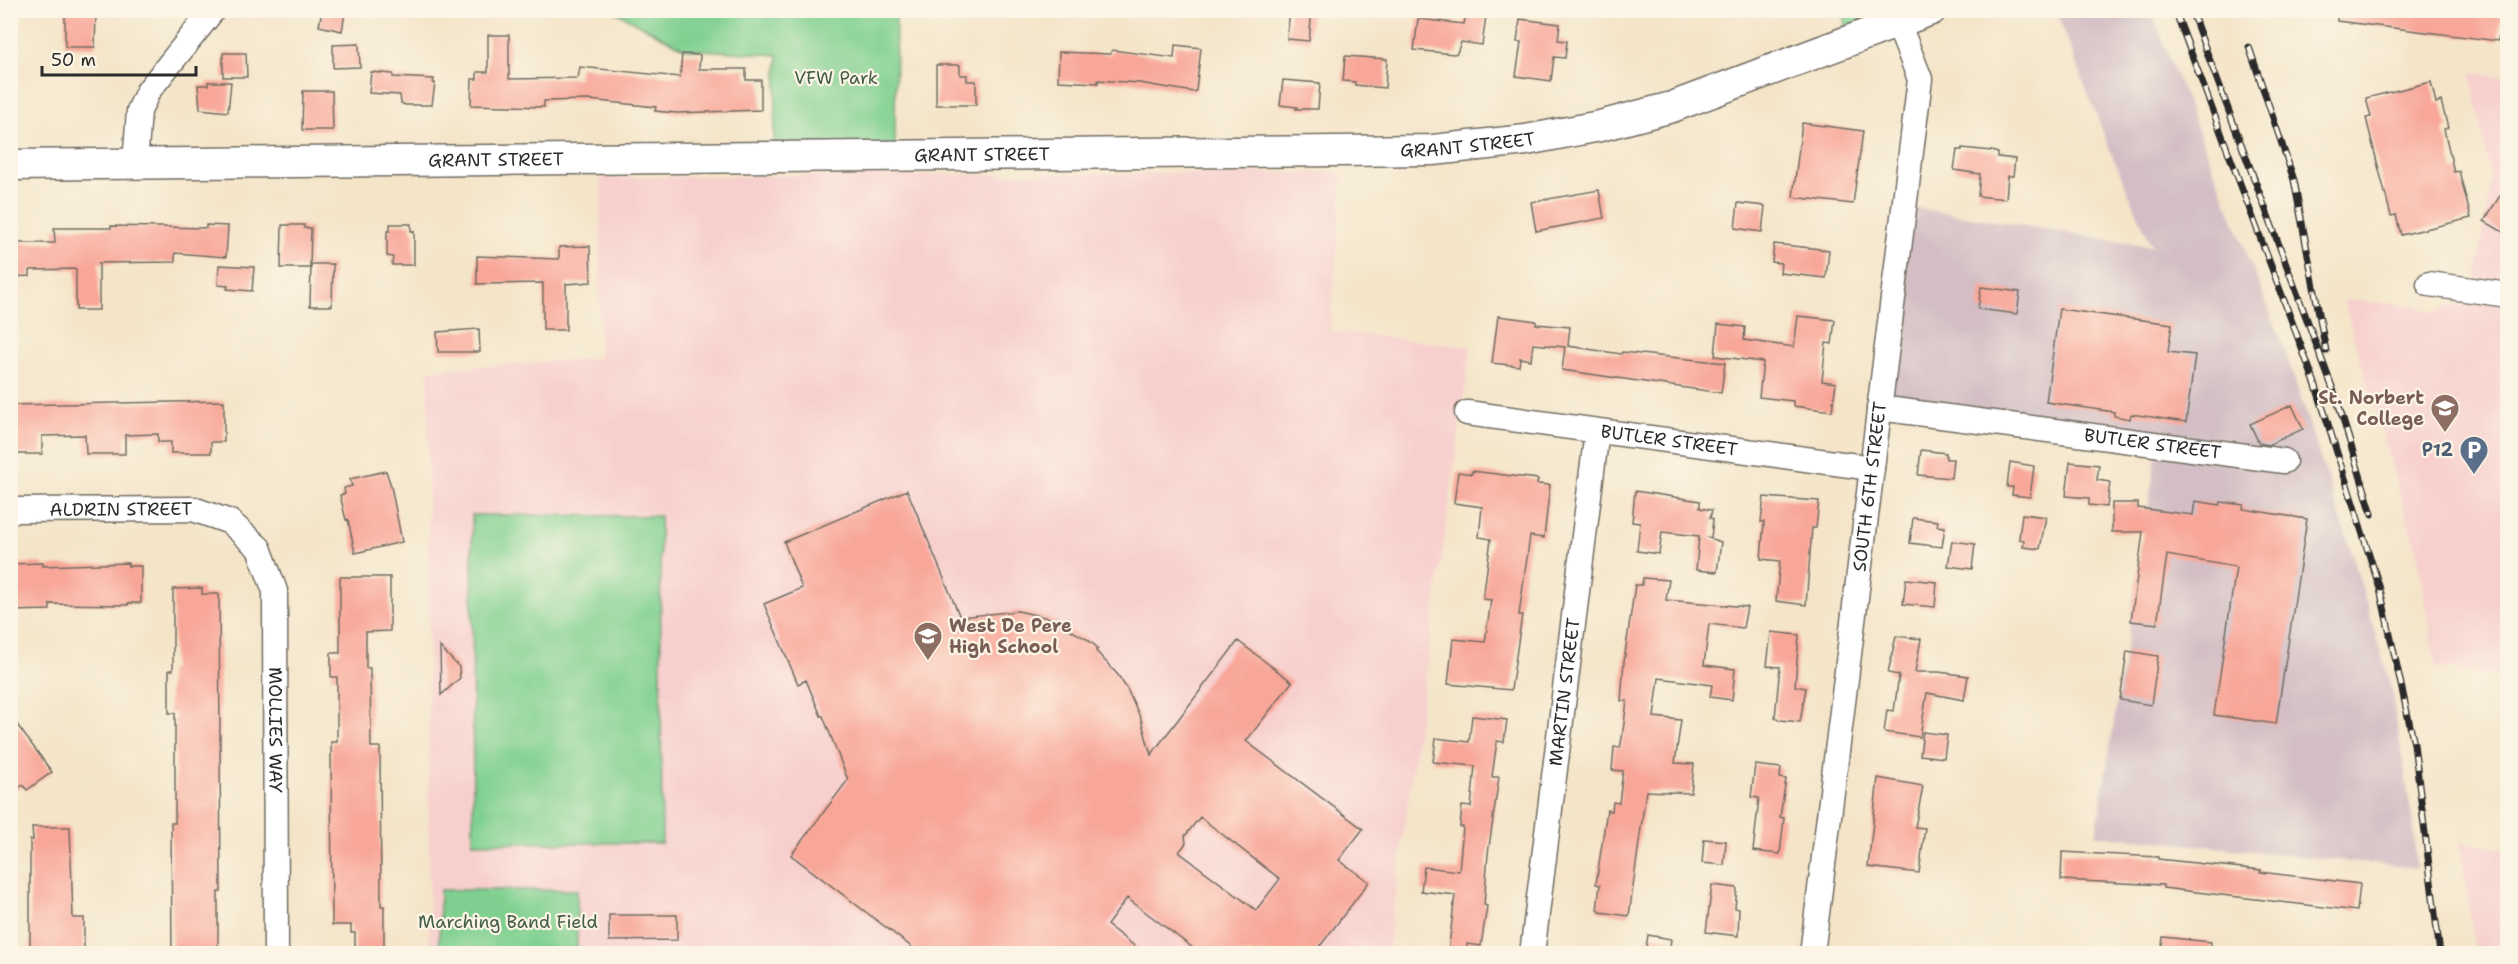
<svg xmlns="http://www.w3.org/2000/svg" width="2518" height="964" font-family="'Shantell Sans',sans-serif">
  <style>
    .built { fill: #f7d0ce }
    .industrial { fill: #d2bec4 }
    .green { fill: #7fd090; stroke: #557e5e; stroke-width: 1.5 }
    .building { fill: #f8a698; fill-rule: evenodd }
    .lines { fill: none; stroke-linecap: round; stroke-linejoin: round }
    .minor-casing { stroke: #716c62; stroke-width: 27 }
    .tertiary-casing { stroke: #716c62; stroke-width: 33 }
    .minor { stroke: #fff; stroke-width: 24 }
    .tertiary { stroke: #fff; stroke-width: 30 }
    .rail-casing { stroke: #2b2b2b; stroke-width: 7 }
    .rail { stroke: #fcf5e5; stroke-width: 4.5; stroke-dasharray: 14; stroke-linecap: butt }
    .labels { text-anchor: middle; stroke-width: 4.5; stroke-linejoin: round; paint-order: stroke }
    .park-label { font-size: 18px; fill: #445d49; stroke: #fcf5e5 }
    .street-label { font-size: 18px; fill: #2b2b2b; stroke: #fcf5e5 }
    .education-label { font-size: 18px; font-weight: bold; fill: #785e54; stroke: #fcf5e5; text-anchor: end }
    .service-label { font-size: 18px; font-weight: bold; fill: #4e5e75; stroke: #fcf5e5; text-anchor: end }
  </style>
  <rect width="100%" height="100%" fill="#fcf5e5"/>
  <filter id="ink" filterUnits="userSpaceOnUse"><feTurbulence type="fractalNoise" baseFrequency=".0167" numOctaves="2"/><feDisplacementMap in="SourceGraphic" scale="12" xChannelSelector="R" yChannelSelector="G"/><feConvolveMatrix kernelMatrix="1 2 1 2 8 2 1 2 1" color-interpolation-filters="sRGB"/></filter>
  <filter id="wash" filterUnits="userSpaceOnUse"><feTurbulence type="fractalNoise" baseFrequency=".008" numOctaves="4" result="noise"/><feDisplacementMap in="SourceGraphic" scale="24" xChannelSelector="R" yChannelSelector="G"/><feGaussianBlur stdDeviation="1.35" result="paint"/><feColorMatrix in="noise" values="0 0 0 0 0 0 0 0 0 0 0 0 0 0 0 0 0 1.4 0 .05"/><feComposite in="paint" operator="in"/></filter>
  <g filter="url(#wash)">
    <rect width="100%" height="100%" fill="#f4e5c9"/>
    <path class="built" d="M 2470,73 L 2507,77 L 2507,676 L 2436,667 L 2418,557 L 2343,300 L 2416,305 L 2422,309 L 2435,312 L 2453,305 L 2472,304 L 2491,179 Z
      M 1343,172 L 1330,331 L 1471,347 L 1387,953 L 429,953 L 428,370 L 599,358 L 601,177 Z
      M 2460,843 L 2507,849 L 2507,953 L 2475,953 Z"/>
    <path class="industrial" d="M 2056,11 L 2151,11 L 2283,345 L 2351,550 L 2391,688 L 2414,830 L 2416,868 L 2096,835 L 2158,445 L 1880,408 L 1904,206 L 2152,247 L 2110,150 Z"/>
    <path class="green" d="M 614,11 L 896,11 L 895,157 L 773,158 L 778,55 L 685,49 Z
      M 1843,11 L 1931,11 L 1850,41 Z
      M 472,515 L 660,516 L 662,843 L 473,843 Z
      M 440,890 L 577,890 L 577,953 L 439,953 Z"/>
    <g id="blocks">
      <path class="building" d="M 65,10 L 93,10 L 93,14 L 96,14 L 95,47 L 65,47 Z
        M 322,10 L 345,13 L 342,31 L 319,26 Z
        M 1290,10 L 1312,10 L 1309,41 L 1287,39 Z
        M 2337,10 L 2502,10 L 2498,41 L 2337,21 Z
        M 1466,14 L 1486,16 L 1482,45 L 1461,42 L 1457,53 L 1454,54 L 1414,50 L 1418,19 L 1464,24 Z
        M 1520,19 L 1560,24 L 1558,40 L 1567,41 L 1565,58 L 1554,57 L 1551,81 L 1516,76 L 1521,42 L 1517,42 Z
        M 488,35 L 509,35 L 509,79 L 578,78 L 580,67 L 680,77 L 682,54 L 700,55 L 699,69 L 746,69 L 746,80 L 761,80 L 761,110 L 677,113 L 655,111 L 656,107 L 589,100 L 544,101 L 544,107 L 471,105 L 472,79 L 477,79 L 477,72 L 488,72 Z
        M 359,44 L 360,67 L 333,68 L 333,45 Z
        M 1175,45 L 1201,48 L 1196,91 L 1194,92 L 1139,83 L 1098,80 L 1098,83 L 1058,81 L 1059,52 L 1111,54 L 1112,50 L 1174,58 Z
        M 223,53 L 246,53 L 247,77 L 223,77 Z
        M 1345,56 L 1387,59 L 1385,88 L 1355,85 L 1355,82 L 1343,81 Z
        M 936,65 L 960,65 L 960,75 L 967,75 L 967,81 L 976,81 L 976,105 L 936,105 Z
        M 371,72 L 393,74 L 393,77 L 434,79 L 433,83 L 435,83 L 432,105 L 405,105 L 401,103 L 400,95 L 369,93 Z
        M 1283,80 L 1320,83 L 1318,109 L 1296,109 L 1297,107 L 1280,105 Z
        M 208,82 L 231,82 L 228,112 L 200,109 L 198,85 L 208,85 Z
        M 2431,82 L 2436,103 L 2441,101 L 2448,128 L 2444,129 L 2454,172 L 2459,171 L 2471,218 L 2401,235 L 2396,215 L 2391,216 L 2376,158 L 2366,118 L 2371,117 L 2366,98 Z
        M 303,91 L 332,91 L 333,130 L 302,130 Z
        M 1802,123 L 1863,131 L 1853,204 L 1793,197 Z
        M 1962,148 L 1992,151 L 1998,153 L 1998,157 L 2015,159 L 2013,176 L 2008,176 L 2006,199 L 1978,196 L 1980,174 L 1954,170 L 1957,150 L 1962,150 Z
        M 2508,183 L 2508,235 L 2484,221 Z
        M 1599,190 L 1604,218 L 1536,231 L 1531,202 Z
        M 1738,203 L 1765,206 L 1762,232 L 1735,228 Z
        M 390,224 L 411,224 L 411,231 L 414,231 L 414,265 L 392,265 L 393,257 L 387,256 L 387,231 L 390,231 Z
        M 206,225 L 228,226 L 226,257 L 175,253 L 175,262 L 99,263 L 99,310 L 76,310 L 76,269 L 30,270 L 30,276 L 10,277 L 10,243 L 55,243 L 54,228 L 111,228 L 111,226 L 206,228 Z
        M 282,225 L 304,225 L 304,228 L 311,228 L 310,268 L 281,268 Z
        M 1774,244 L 1829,250 L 1826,278 L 1780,273 L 1781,263 L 1772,262 Z
        M 590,246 L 591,282 L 566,284 L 566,330 L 543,330 L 543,283 L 477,284 L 477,256 L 559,259 L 559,247 Z
        M 311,264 L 333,264 L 332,306 L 310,306 Z
        M 219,265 L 254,267 L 252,291 L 227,289 L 228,286 L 218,285 Z
        M 1981,287 L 2020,292 L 2017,314 L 1978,309 Z
        M 2059,309 L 2172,324 L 2168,352 L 2195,355 L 2186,422 L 2131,414 L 2130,419 L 2114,416 L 2114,412 L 2046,402 Z
        M 1498,316 L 1536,321 L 1536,324 L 1570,327 L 1568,346 L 1621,354 L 1622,352 L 1725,363 L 1721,393 L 1562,370 L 1565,347 L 1533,344 L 1531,360 L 1520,358 L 1519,366 L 1492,363 Z
        M 1798,316 L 1835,320 L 1832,344 L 1826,343 L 1822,381 L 1836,383 L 1832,411 L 1793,406 L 1793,401 L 1759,397 L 1763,362 L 1715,356 L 1718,324 L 1745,327 L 1744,340 L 1794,347 Z
        M 479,329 L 480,352 L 438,352 L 437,332 Z
        M 224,401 L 224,442 L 211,442 L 211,453 L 171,453 L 171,442 L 158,442 L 158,434 L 125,435 L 125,454 L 86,454 L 85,435 L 42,436 L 42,454 L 10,454 L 10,405 Z
        M 2292,405 L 2303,429 L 2268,445 L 2259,443 L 2250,424 Z
        M 1921,450 L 1946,453 L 1946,459 L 1953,459 L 1951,478 L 1918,475 Z
        M 2010,462 L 2034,466 L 2030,497 L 2012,495 L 2013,487 L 2007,487 Z
        M 2070,462 L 2099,465 L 2097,480 L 2110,482 L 2107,507 L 2089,505 L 2089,498 L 2066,496 Z
        M 386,471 L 391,486 L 402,542 L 355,553 L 348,519 L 346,520 L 340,495 L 345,494 L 344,488 L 352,486 L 350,479 Z
        M 1472,471 L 1538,479 L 1537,484 L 1550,485 L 1544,538 L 1530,536 L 1519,615 L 1522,615 L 1511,690 L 1448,684 L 1453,639 L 1485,642 L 1491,600 L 1483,599 L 1491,539 L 1479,537 L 1482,507 L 1454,503 L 1458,472 L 1472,474 Z
        M 907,490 L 960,617 L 1018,611 L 1049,618 L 1087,639 L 1098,648 L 1096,651 L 1118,675 L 1127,689 L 1141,719 L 1151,755 L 1238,641 L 1292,682 L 1246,741 L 1363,829 L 1339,860 L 1369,882 L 1314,954 L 1201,954 L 1127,898 L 1107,925 L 1145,954 L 921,954 L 791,855 L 848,780 L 823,716 L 821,716 L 806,680 L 798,684 L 764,604 L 802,588 L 784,542 ZM 1200,817 L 1280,879 L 1256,910 L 1179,852 L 1186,843 L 1185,836 Z
        M 1635,491 L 1700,501 L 1700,508 L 1712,510 L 1710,518 L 1713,519 L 1711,538 L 1707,537 L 1721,542 L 1717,572 L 1696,570 L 1699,536 L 1662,532 L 1659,554 L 1637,551 L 1640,523 L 1632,522 Z
        M 1764,497 L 1819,501 L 1816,528 L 1812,528 L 1806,605 L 1776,601 L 1780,561 L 1761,559 L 1764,522 L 1761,522 Z
        M 2195,501 L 2220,505 L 2221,502 L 2244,505 L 2243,509 L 2307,519 L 2276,724 L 2214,715 L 2236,567 L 2167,555 L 2157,624 L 2131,621 L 2143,532 L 2112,532 L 2112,503 L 2138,503 L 2138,508 L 2193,515 Z
        M 2022,514 L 2046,517 L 2040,549 L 2023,547 L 2024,540 L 2019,539 Z
        M 1913,518 L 1938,521 L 1937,526 L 1945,527 L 1942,547 L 1910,543 Z
        M 1952,541 L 1975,544 L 1972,569 L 1948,566 Z
        M 43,563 L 43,566 L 128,563 L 128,566 L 141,566 L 141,603 L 128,603 L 128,605 L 50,604 L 50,610 L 10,611 L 10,564 Z
        M 340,577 L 390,577 L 390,631 L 366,632 L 366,668 L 370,668 L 371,747 L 380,747 L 381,906 L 384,906 L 384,954 L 355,954 L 355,933 L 351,933 L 351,925 L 332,925 L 331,742 L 337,742 L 337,677 L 331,677 L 331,653 L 340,653 Z
        M 1643,578 L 1669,580 L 1666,600 L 1747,607 L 1743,628 L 1709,624 L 1704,665 L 1735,669 L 1732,700 L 1710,697 L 1712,685 L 1659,678 L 1654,717 L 1681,720 L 1675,763 L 1694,764 L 1691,793 L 1646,791 L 1629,916 L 1600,912 L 1600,910 L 1597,910 L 1600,885 L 1596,884 L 1607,810 L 1612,811 L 1613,802 L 1619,803 L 1623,771 L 1612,770 L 1614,747 L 1620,748 L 1622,738 L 1627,701 L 1621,701 L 1624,661 L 1635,585 L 1642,585 Z
        M 1906,579 L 1937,582 L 1935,607 L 1903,604 Z
        M 202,588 L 202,594 L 219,594 L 221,892 L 218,892 L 218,954 L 172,954 L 171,823 L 175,823 L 175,713 L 169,713 L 169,670 L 173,670 L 173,589 Z
        M 1771,632 L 1799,635 L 1795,686 L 1806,688 L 1800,722 L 1780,720 L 1775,717 L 1780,667 L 1767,666 Z
        M 1896,636 L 1921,639 L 1915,672 L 1939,672 L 1968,676 L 1964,700 L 1927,693 L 1920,737 L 1884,732 L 1887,710 L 1894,711 L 1899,675 L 1888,673 Z
        M 440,647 L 459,667 L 460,678 L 441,695 Z
        M 2127,651 L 2158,656 L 2151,705 L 2120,700 Z
        M 10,715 L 52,772 L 27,790 L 23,785 L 10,794 Z
        M 1472,716 L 1507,720 L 1504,742 L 1497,741 L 1492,777 L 1499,777 L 1488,854 L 1484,905 L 1487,906 L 1481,946 L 1467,944 L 1466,954 L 1448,954 L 1455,895 L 1421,891 L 1424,867 L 1459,871 L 1463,827 L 1460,827 L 1462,806 L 1471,807 L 1475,766 L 1433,762 L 1436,738 L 1469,742 Z
        M 1923,732 L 1947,735 L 1944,758 L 1920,755 Z
        M 1755,765 L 1781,768 L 1780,778 L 1786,779 L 1780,817 L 1784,818 L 1780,854 L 1753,851 L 1759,798 L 1751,797 Z
        M 1878,778 L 1923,786 L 1915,827 L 1925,828 L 1919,873 L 1868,867 Z
        M 32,827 L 70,827 L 73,918 L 84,918 L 84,954 L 30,954 L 30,840 L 33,840 Z
        M 1704,839 L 1726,841 L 1724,865 L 1702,863 Z
        M 2062,852 L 2158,857 L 2158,859 L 2261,870 L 2260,872 L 2360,884 L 2357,911 L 2163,888 L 2163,885 L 2061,880 Z
        M 1712,885 L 1737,888 L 1735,908 L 1739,909 L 1738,936 L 1706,932 Z
        M 609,915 L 677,915 L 677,940 L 609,941 Z
        M 1648,935 L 1671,939 L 1669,954 L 1645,954 Z
        M 2163,937 L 2211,942 L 2210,954 L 2161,954 Z"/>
    </g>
  </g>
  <g filter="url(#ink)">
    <use href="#blocks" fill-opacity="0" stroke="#716c62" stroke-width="1.5"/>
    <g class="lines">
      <g class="minor-casing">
        <g id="minor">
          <path d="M 135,164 L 139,111 L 148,91 L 213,10"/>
          <path d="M 2429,284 L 2508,295"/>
          <path id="s1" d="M 1879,408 L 2284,461"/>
          <path id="s2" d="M 1467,413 L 1872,468"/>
          <path id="s3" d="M 10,510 L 193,509 L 230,522 L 259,548 L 275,591 L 276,954"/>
          <path id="s4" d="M 1532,954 L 1597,431"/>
          <path id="s5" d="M 1812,954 L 1920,79 L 1898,23"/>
        </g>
      </g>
      <g class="tertiary-casing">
        <g id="tertiary">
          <path id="s6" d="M 10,165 L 1433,150 L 1526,140 L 1600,126 L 1672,107 L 1931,10"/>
        </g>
      </g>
      <use href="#minor" class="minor"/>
      <use href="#tertiary" class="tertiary"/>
      <g class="rail-casing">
        <path id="rail" d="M 2175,10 L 2316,386 L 2380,589 L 2414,744 L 2440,954
          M 2191,10 L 2337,400 L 2372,514
          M 2249,47 L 2294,180 L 2326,351"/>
      </g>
      <use href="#rail" class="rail"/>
    </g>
  </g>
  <defs>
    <g id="university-pin" transform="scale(1.5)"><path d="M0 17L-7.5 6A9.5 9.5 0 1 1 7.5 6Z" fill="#8d6e63" stroke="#fcf5e5"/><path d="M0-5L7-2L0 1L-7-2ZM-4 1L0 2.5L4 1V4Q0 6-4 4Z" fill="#fff"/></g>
    <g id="parking-pin" transform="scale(1.5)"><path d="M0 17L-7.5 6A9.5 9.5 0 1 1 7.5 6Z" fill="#5c6f8a" stroke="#fcf5e5"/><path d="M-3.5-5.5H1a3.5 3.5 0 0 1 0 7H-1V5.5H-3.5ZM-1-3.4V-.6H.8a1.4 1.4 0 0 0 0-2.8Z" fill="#fff"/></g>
    <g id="school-pin" transform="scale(1.5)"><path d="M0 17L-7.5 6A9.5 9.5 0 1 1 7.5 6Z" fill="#8d6e63" stroke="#fcf5e5"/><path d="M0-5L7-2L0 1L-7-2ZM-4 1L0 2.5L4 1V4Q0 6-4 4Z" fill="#fff"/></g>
  </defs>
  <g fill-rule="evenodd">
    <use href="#university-pin" x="2445" y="408"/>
    <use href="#parking-pin" x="2474" y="450"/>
    <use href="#school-pin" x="928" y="636"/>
  </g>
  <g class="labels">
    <g class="park-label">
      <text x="836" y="84">VFW Park</text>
      <text x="508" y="928">Marching Band Field</text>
    </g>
    <g class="street-label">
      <text dy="6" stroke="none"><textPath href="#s6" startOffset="1458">GRANT STREET</textPath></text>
      <text dy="6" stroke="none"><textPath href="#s6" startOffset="972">GRANT STREET</textPath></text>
      <text dy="6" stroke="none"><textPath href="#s6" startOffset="486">GRANT STREET</textPath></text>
      <text dy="6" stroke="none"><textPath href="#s2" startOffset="204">BUTLER STREET</textPath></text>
      <text dy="6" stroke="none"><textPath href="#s1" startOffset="276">BUTLER STREET</textPath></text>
      <text dy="6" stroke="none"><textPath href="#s5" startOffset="471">SOUTH 6TH STREET</textPath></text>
      <text dy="6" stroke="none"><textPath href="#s3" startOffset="111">ALDRIN STREET</textPath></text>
      <text dy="6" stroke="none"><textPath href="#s4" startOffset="264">MARTIN STREET</textPath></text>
      <text dy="6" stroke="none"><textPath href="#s3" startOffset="446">MOLLIES WAY</textPath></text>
    </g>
    <g class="education-label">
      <text x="2424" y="404">St. Norbert<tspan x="2424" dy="21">College</tspan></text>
      <text x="949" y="632" text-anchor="start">West De Pere<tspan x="949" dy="21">High School</tspan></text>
    </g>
    <g class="service-label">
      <text x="2453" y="456">P12</text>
    </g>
  </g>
  <rect width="2518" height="964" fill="none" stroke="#fcf5e5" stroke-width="36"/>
  <path d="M42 66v9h154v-9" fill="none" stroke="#2b2b2b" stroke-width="3"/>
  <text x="51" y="66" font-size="18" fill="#2b2b2b" stroke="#fcf5e5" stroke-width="4.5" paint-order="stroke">50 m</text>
</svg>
